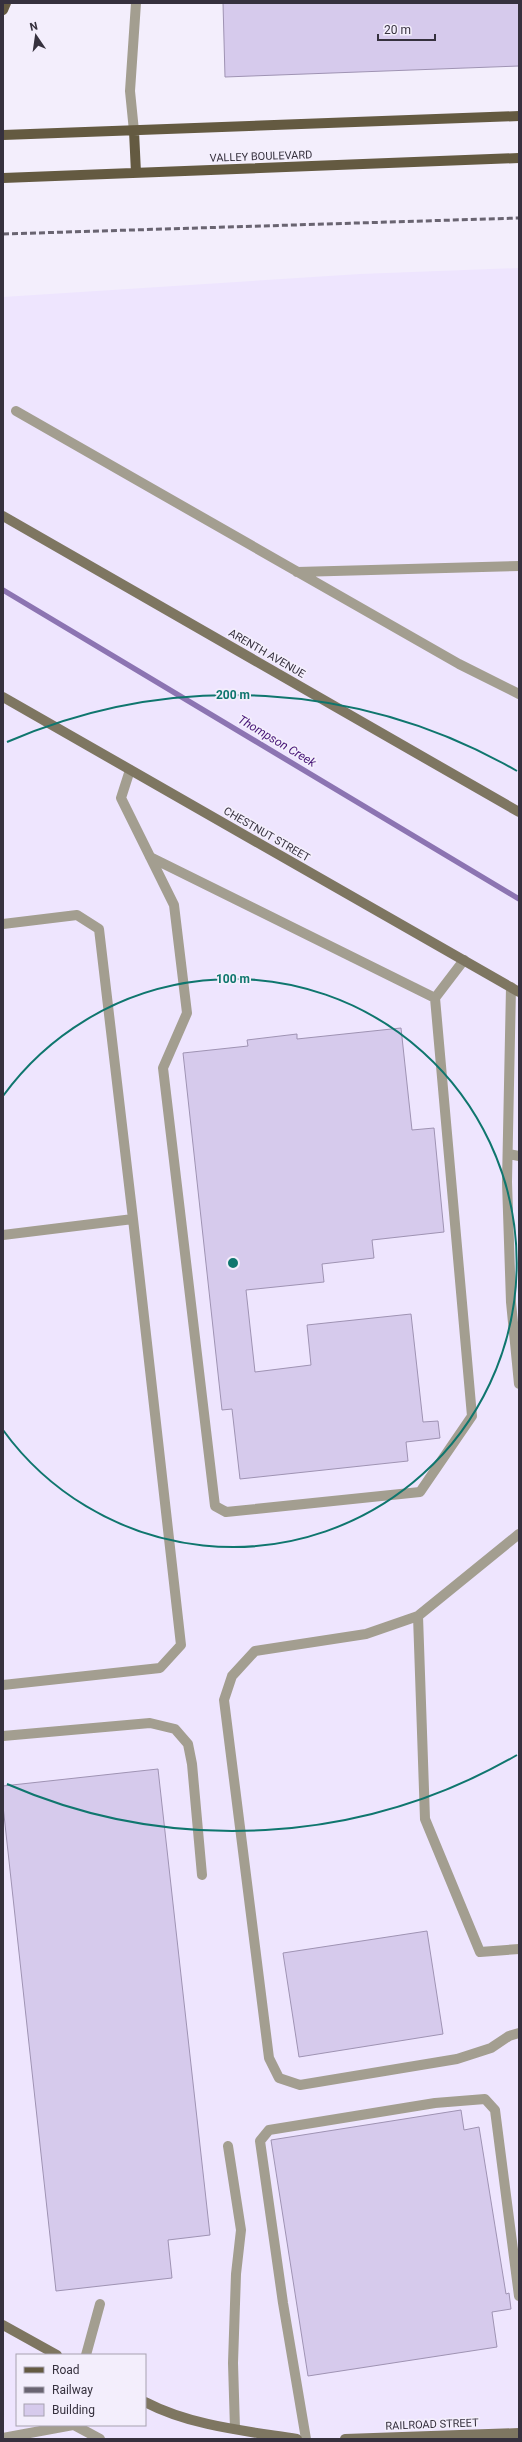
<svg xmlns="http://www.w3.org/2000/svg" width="522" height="2442" font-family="Roboto,sans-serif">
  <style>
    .built { fill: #eee5fe; fill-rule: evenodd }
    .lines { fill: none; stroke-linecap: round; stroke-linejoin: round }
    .stream { stroke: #8c74b2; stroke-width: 5.5 }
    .building { fill: #d6caec; stroke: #9f93b3 }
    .lane { stroke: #a39e90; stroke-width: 10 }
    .secondary { stroke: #7e7661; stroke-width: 10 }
    .primary { stroke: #645a41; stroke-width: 10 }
    .rail { stroke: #696471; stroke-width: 3; stroke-dasharray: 6 3; stroke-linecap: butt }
    .ring { fill: none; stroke: #0f766e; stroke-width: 2 }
    .labels { text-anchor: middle; stroke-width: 3.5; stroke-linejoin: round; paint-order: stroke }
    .street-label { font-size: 11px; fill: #36313e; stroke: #f3eefc }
    .water-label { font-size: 12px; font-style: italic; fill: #461476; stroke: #f3eefc }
    .centre { fill: #0f766e; stroke: #f3eefc; stroke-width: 2 }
    .ring-label { font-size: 12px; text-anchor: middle; font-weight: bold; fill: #0f766e; stroke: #f3eefc; stroke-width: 3.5; stroke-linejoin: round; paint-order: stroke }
  </style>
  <rect width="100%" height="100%" fill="#f3eefc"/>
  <path class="built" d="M 519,268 L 519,2439 L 3,2439 L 3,297 L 360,274 ZM 17,2355 L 145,2355 L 145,2425 L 17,2425 Z"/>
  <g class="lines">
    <path class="stream" d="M 3,590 L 519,899"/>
  </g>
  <path class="building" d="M 223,3 L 519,3 L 519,66 L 225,77 Z
    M 401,1028 L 412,1130 L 434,1128 L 444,1232 L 372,1240 L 374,1258 L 322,1264 L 324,1282 L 246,1290 L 255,1372 L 311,1365 L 307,1325 L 411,1314 L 423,1422 L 438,1421 L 440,1438 L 406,1442 L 408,1461 L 240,1479 L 232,1409 L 222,1410 L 183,1053 L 248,1046 L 247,1040 L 297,1034 L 297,1039 Z
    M 158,1769 L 210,2235 L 168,2240 L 172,2278 L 56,2291 L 3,1806 L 3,1786 Z
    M 427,1931 L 443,2034 L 299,2057 L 283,1953 Z
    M 461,2110 L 464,2130 L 479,2127 L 506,2294 L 509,2293 L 511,2309 L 492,2312 L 497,2347 L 308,2376 L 271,2140 Z"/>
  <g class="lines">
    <path class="lane" d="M 134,131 L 130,91 L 136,3
      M 16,411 L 459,664 L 519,694
      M 297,572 L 519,566
      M 130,770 L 121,798 L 174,905 L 187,1013 L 163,1068 L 215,1506 L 226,1512 L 420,1492 L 472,1416 L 435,998 L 464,960
      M 150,857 L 435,998
      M 3,924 L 77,915 L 99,929 L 133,1219 L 3,1235
      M 511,987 L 507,1182 L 511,1302 L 519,1384
      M 508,1154 L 519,1156
      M 519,1534 L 418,1616 L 425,1819 L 480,1952 L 519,1949
      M 418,1616 L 366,1634 L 255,1651 L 232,1676 L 224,1700 L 269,2058 L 279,2078 L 300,2085 L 457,2059 L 491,2048 L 509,2036 L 519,2033
      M 3,1685 L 160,1668 L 181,1645 L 133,1219
      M 3,1736 L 150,1723 L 175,1729 L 188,1744 L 192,1764 L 202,1875
      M 228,2146 L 241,2230 L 236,2274 L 233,2363 L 235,2429
      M 86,2355 L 100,2304
      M 74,2425 L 100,2439
      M 3,2438 L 73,2425
      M 306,2439 L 283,2303 L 260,2141 L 269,2130 L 435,2103 L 485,2099 L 495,2110 L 519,2296"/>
    <path class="secondary" d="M 3,516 L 519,812
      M 3,697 L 519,992
      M 3,2325 L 57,2355
      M 145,2402 C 191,2426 246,2431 297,2439
      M 345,2439 L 519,2433"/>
    <path class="primary" d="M 3,10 L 6,3
      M 134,131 L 136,173
      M 3,135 L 519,116
      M 3,178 L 519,158"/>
    <path class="rail" d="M 3,234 L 519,218"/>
  </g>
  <g class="ring">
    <path d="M3 1096A284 284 0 1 1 3 1430"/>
    <path d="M517 1755A568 568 0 0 1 7 1784M7 742A568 568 0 0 1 517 771"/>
  </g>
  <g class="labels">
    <g class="street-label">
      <text transform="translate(261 156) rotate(-2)" y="4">VALLEY BOULEVARD</text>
      <text transform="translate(267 653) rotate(30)" y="4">ARENTH AVENUE</text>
      <text transform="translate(267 834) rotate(30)" y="4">CHESTNUT STREET</text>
      <text transform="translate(432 2424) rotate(-2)" y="4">RAILROAD STREET</text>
    </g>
    <g class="water-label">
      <text transform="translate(277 741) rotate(31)" y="4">Thompson Creek</text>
    </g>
  </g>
  <circle cx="233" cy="1263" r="6" class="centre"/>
  <g class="ring-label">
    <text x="233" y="699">200 m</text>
    <text x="233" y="983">100 m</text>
  </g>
  <rect width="522" height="2442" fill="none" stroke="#36313e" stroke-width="8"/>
  <rect x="16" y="2354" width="130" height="72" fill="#f3eefc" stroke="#a7a2b0"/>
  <rect x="24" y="2367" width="20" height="6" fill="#645a41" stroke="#a7a2b0"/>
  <text x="52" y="2374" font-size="12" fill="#36313e">Road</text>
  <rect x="24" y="2387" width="20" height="6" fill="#696471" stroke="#a7a2b0"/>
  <text x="52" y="2394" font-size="12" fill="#36313e">Railway</text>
  <rect x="24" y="2404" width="20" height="12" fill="#d6caec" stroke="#a7a2b0"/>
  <text x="52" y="2414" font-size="12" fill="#36313e">Building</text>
  <g transform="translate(36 36) rotate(347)" stroke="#f3eefc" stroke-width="3" paint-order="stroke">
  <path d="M0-3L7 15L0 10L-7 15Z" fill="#36313e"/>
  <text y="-6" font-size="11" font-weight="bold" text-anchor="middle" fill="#36313e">N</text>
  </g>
  <path d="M378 34v6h57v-6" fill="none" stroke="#36313e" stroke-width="2"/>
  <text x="384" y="34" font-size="12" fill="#36313e" stroke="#f3eefc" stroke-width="3" paint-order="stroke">20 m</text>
</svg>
